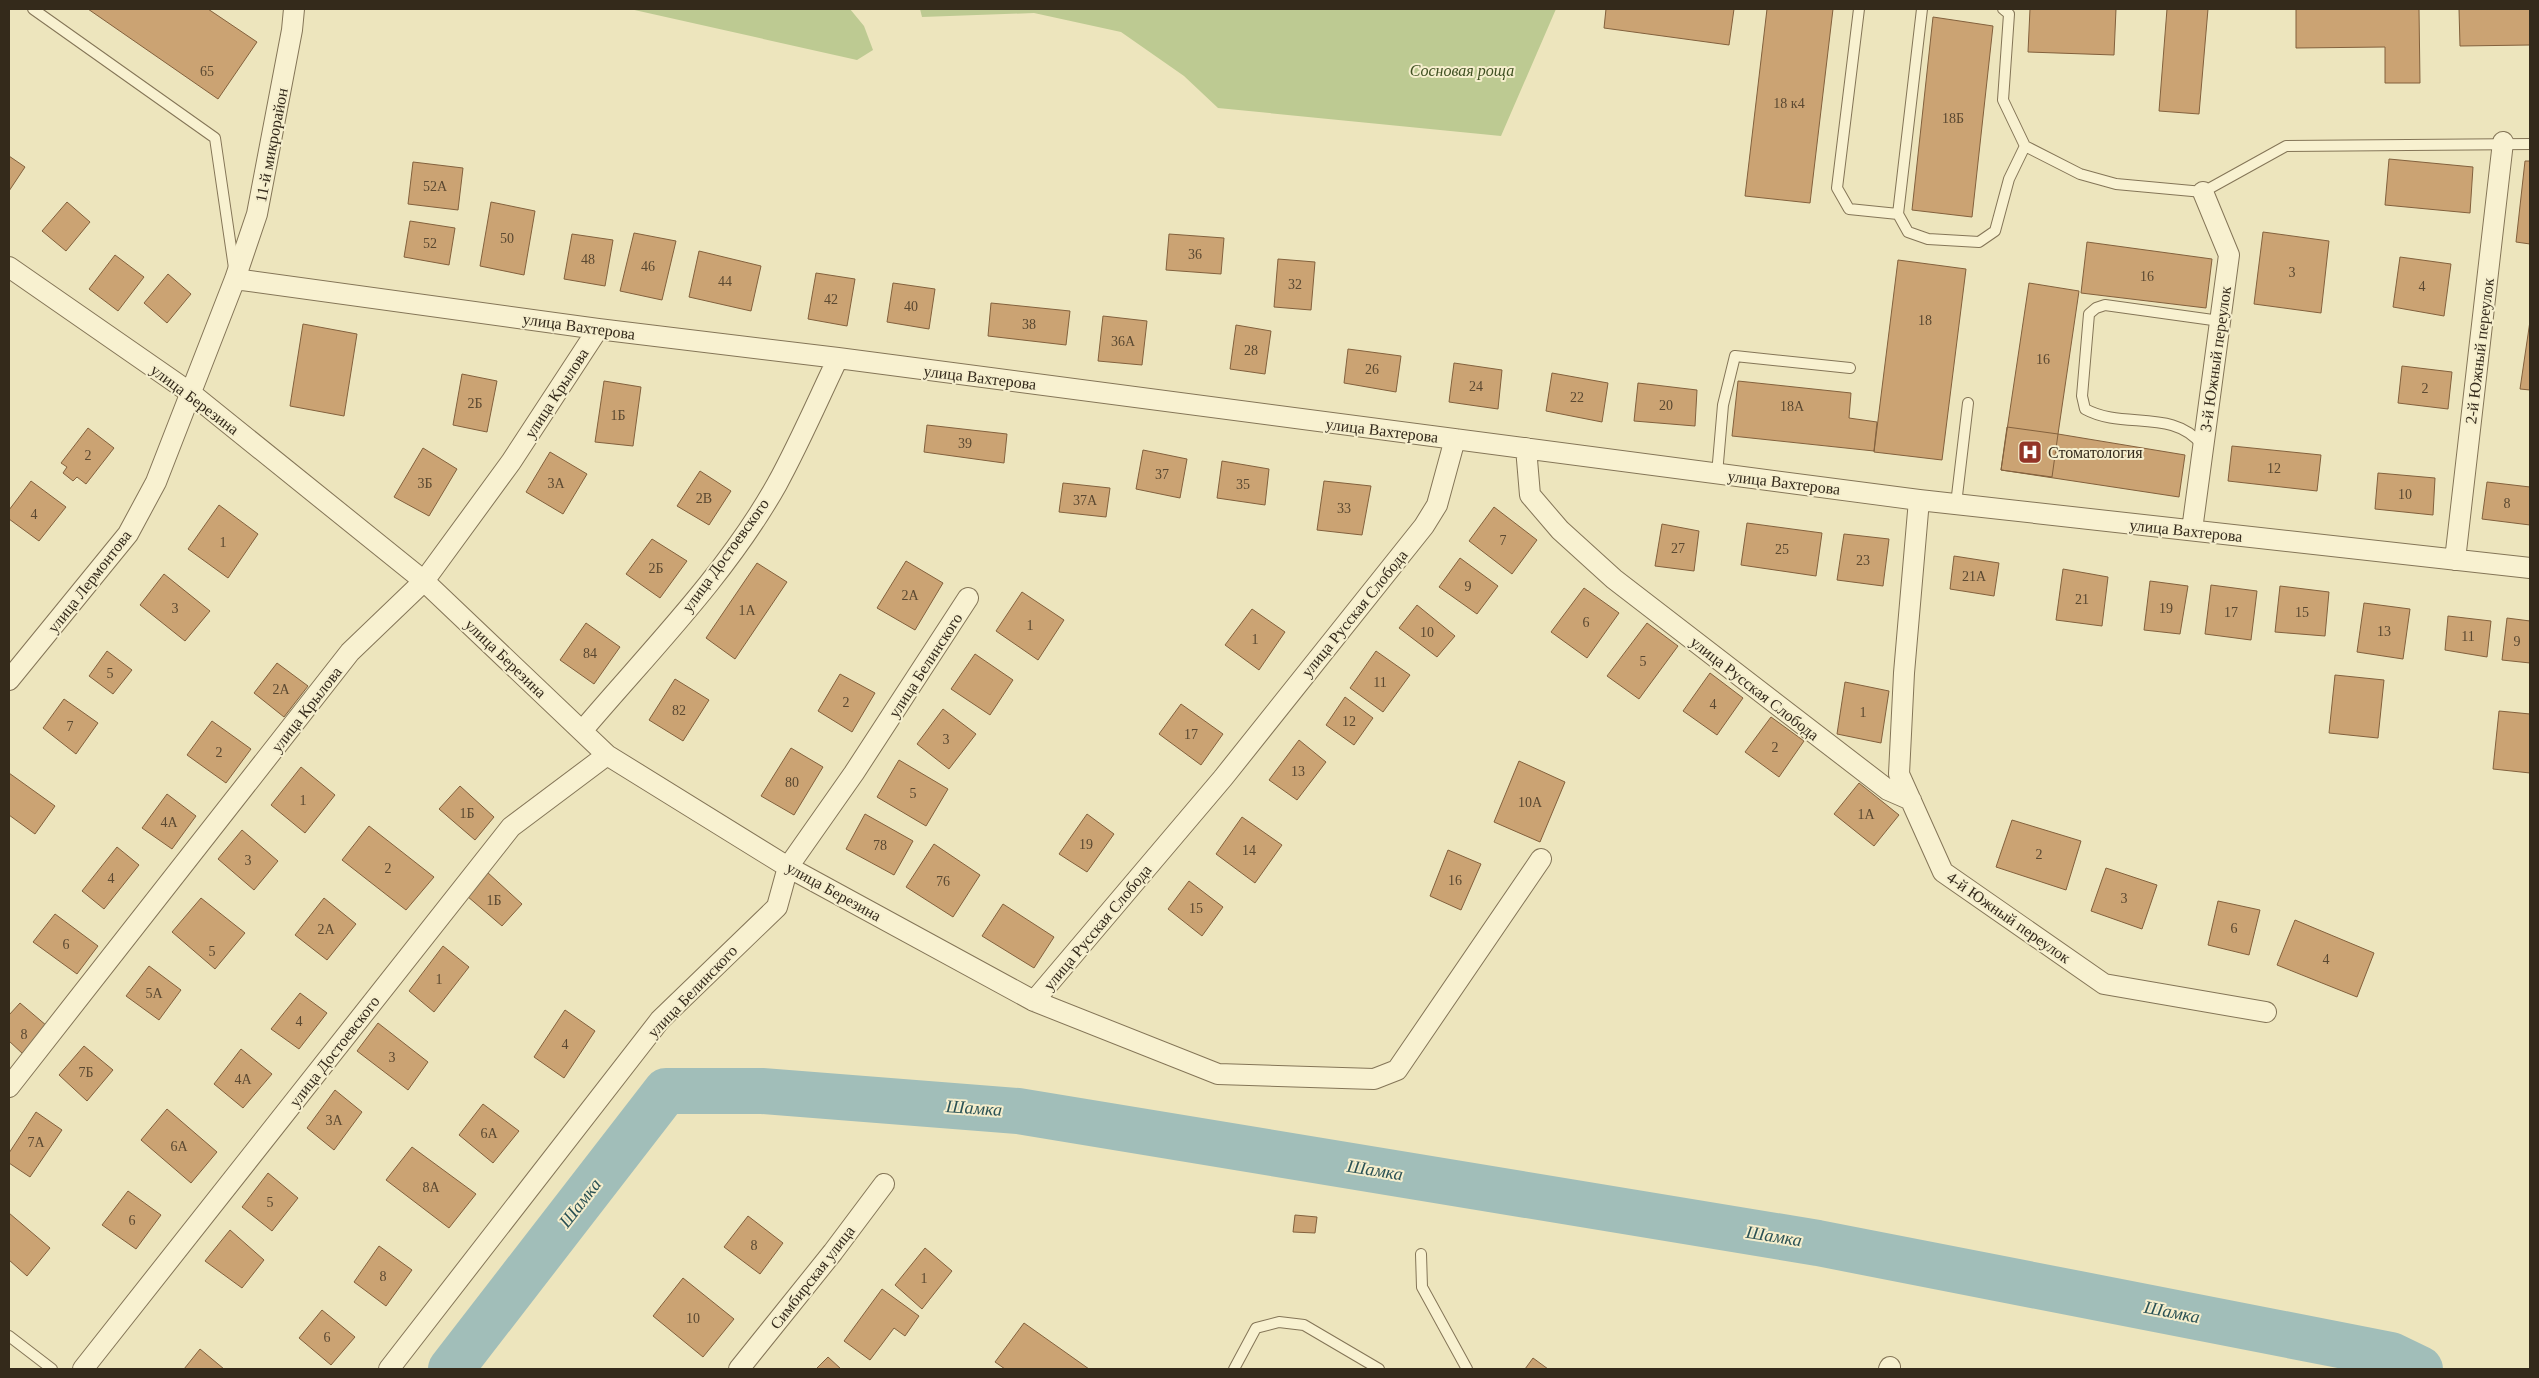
<svg xmlns="http://www.w3.org/2000/svg" width="2539" height="1378" font-family="'Times New Roman',serif">
  <style>
    .green { fill: #bdca92 }
    .lines { fill: none; stroke-linecap: round; stroke-linejoin: round }
    .river { stroke: #a1beb9; stroke-width: 46 }
    .building { fill: #cba373; stroke: #83613d }
    .lane-casing { stroke: #847557; stroke-width: 12 }
    .street-casing { stroke: #847557; stroke-width: 22 }
    .lane { stroke: #f8f1d0; stroke-width: 10 }
    .street { stroke: #f8f1d0; stroke-width: 20 }
    .labels { text-anchor: middle; stroke-width: 4; stroke-linejoin: round; paint-order: stroke }
    .number-label { font-size: 14px; fill: #5a4831 }
    .park-label { font-size: 16px; font-style: italic; fill: #3f5022; stroke: #f5eecd }
    .street-label { font-size: 16px; fill: #342a1b; stroke: #f5eecd }
    .poi-label { font-size: 16px; fill: #342a1b; stroke: #f5eecd; text-anchor: start }
    .water-label { font-size: 18px; font-style: italic; fill: #2a5154; stroke: #f5eecd }
  </style>
  <rect width="100%" height="100%" fill="#ede5bd"/>
  <path class="green" d="M 630,9 L 850,9 L 864,26 L 873,50 L 857,60 Z
    M 920,9 L 1556,9 L 1501,136 L 1218,108 L 1184,76 L 1121,32 L 1034,13 L 922,17 Z"/>
  <g class="lines">
    <path class="river" d="M 451,1369 L 666,1091 L 762,1091 L 1018,1111 L 1818,1243 L 2391,1355 L 2420,1369"/>
  </g>
  <path class="building" d="M 88,9 L 208,9 L 257,42 L 218,99 Z
    M 1606,9 L 1734,9 L 1729,45 L 1604,28 Z
    M 1767,9 L 1833,9 L 1810,203 L 1745,196 Z
    M 2030,9 L 2116,9 L 2114,55 L 2028,52 Z
    M 2167,9 L 2208,9 L 2199,114 L 2159,111 Z
    M 2296,9 L 2419,9 L 2420,83 L 2385,83 L 2385,47 L 2296,48 Z
    M 2459,9 L 2530,9 L 2530,45 L 2460,46 Z
    M 1933,17 L 1993,26 L 1972,217 L 1912,210 Z
    M 9,156 L 25,167 L 9,191 Z
    M 2389,159 L 2473,167 L 2470,213 L 2385,205 Z
    M 2525,161 L 2530,161 L 2530,244 L 2516,242 Z
    M 413,162 L 463,168 L 458,210 L 408,204 Z
    M 67,202 L 90,222 L 66,251 L 42,231 Z
    M 491,202 L 535,211 L 524,275 L 480,266 Z
    M 410,221 L 455,228 L 449,265 L 404,257 Z
    M 2263,232 L 2329,241 L 2321,313 L 2254,304 Z
    M 634,233 L 676,241 L 662,300 L 620,291 Z
    M 572,234 L 613,240 L 605,286 L 564,279 Z
    M 1169,234 L 1224,238 L 1221,274 L 1166,270 Z
    M 2087,242 L 2212,259 L 2206,308 L 2081,293 Z
    M 699,251 L 761,266 L 751,311 L 689,297 Z
    M 115,255 L 144,277 L 118,311 L 89,289 Z
    M 2400,257 L 2451,264 L 2444,316 L 2393,307 Z
    M 1278,259 L 1315,262 L 1311,310 L 1274,307 Z
    M 1898,260 L 1966,269 L 1942,460 L 1874,452 Z
    M 816,273 L 855,279 L 847,326 L 808,319 Z
    M 168,274 L 191,294 L 167,323 L 144,303 Z
    M 893,283 L 935,289 L 929,329 L 887,322 Z
    M 2029,283 L 2079,291 L 2058,434 L 2185,455 L 2179,497 L 2001,470 Z
    M 991,303 L 1070,311 L 1066,345 L 988,336 Z
    M 1103,316 L 1147,321 L 1142,365 L 1098,361 Z
    M 2530,321 L 2530,390 L 2520,389 Z
    M 303,324 L 357,334 L 344,416 L 290,406 Z
    M 1236,325 L 1271,331 L 1265,374 L 1230,369 Z
    M 1348,349 L 1401,356 L 1396,392 L 1344,383 Z
    M 1454,363 L 1502,370 L 1498,409 L 1449,402 Z
    M 2402,366 L 2452,372 L 2448,409 L 2398,403 Z
    M 1552,373 L 1608,383 L 1602,422 L 1546,411 Z
    M 462,374 L 497,381 L 487,432 L 453,425 Z
    M 604,381 L 641,387 L 633,446 L 595,442 Z
    M 1738,381 L 1851,393 L 1849,418 L 1877,422 L 1874,451 L 1732,436 Z
    M 1638,383 L 1697,390 L 1695,426 L 1634,421 Z
    M 927,425 L 1007,434 L 1004,463 L 924,452 Z
    M 2007,427 L 2058,434 L 2052,477 L 2001,470 Z
    M 88,428 L 114,448 L 86,484 L 77,477 L 73,481 L 63,473 L 67,467 L 61,463 Z
    M 2232,446 L 2321,455 L 2317,491 L 2228,481 Z
    M 423,448 L 457,469 L 429,516 L 394,497 Z
    M 1143,450 L 1187,459 L 1180,498 L 1136,489 Z
    M 550,452 L 587,474 L 563,514 L 526,492 Z
    M 1222,461 L 1269,469 L 1265,505 L 1217,498 Z
    M 700,471 L 731,491 L 709,525 L 677,506 Z
    M 2378,473 L 2435,478 L 2433,515 L 2375,509 Z
    M 31,481 L 66,507 L 39,541 L 9,519 L 9,510 Z
    M 1324,481 L 1371,486 L 1362,535 L 1317,530 Z
    M 2487,482 L 2530,487 L 2530,525 L 2482,519 Z
    M 1063,483 L 1110,488 L 1106,517 L 1059,512 Z
    M 219,505 L 258,534 L 228,578 L 188,549 Z
    M 1494,507 L 1537,540 L 1512,574 L 1469,541 Z
    M 1747,523 L 1822,533 L 1816,576 L 1741,565 Z
    M 1662,524 L 1699,531 L 1694,571 L 1655,566 Z
    M 1844,534 L 1889,539 L 1883,586 L 1837,580 Z
    M 652,539 L 687,561 L 660,598 L 626,574 Z
    M 1954,556 L 1999,563 L 1994,596 L 1950,589 Z
    M 1460,558 L 1498,586 L 1477,614 L 1439,587 Z
    M 906,561 L 943,583 L 915,630 L 877,608 Z
    M 757,563 L 787,582 L 735,659 L 706,638 Z
    M 2063,569 L 2108,577 L 2102,626 L 2056,620 Z
    M 164,574 L 210,611 L 185,641 L 140,605 Z
    M 2150,581 L 2188,586 L 2180,634 L 2144,630 Z
    M 2211,585 L 2257,591 L 2251,640 L 2205,634 Z
    M 2280,586 L 2329,592 L 2325,636 L 2275,632 Z
    M 1584,588 L 1619,613 L 1587,658 L 1551,632 Z
    M 1022,592 L 1064,620 L 1038,660 L 996,631 Z
    M 2364,603 L 2410,609 L 2403,659 L 2357,652 Z
    M 1417,605 L 1455,636 L 1437,657 L 1399,628 Z
    M 1252,609 L 1285,632 L 1259,670 L 1225,645 Z
    M 2448,616 L 2491,621 L 2487,657 L 2445,650 Z
    M 2507,618 L 2530,621 L 2530,663 L 2502,660 Z
    M 586,623 L 620,647 L 594,684 L 560,660 Z
    M 1647,623 L 1678,646 L 1639,699 L 1607,676 Z
    M 107,651 L 132,670 L 113,694 L 89,676 Z
    M 1376,651 L 1410,675 L 1383,712 L 1350,688 Z
    M 975,654 L 1013,680 L 990,715 L 951,689 Z
    M 277,663 L 308,686 L 284,717 L 254,693 Z
    M 1710,673 L 1743,698 L 1717,735 L 1683,711 Z
    M 840,674 L 875,693 L 852,732 L 818,711 Z
    M 2335,675 L 2384,680 L 2378,738 L 2329,733 Z
    M 675,679 L 709,700 L 683,741 L 649,720 Z
    M 1845,682 L 1889,691 L 1881,743 L 1837,734 Z
    M 1345,697 L 1373,718 L 1354,745 L 1326,725 Z
    M 64,699 L 98,723 L 76,754 L 43,728 Z
    M 1181,704 L 1223,734 L 1201,765 L 1159,734 Z
    M 943,709 L 976,734 L 949,769 L 917,744 Z
    M 2499,711 L 2530,714 L 2530,773 L 2493,769 Z
    M 1771,717 L 1804,741 L 1779,777 L 1745,752 Z
    M 212,721 L 251,749 L 226,783 L 187,755 Z
    M 1299,740 L 1326,762 L 1297,800 L 1269,780 Z
    M 791,748 L 823,767 L 794,815 L 761,796 Z
    M 899,760 L 948,789 L 926,826 L 877,797 Z
    M 1519,761 L 1565,782 L 1540,842 L 1494,822 Z
    M 301,767 L 335,795 L 305,833 L 271,805 Z
    M 9,773 L 55,806 L 35,834 L 9,815 Z
    M 1859,783 L 1899,815 L 1874,846 L 1834,814 Z
    M 460,786 L 494,817 L 475,840 L 439,809 Z
    M 167,794 L 196,816 L 172,849 L 142,828 Z
    M 865,814 L 913,841 L 894,875 L 846,849 Z
    M 1087,814 L 1114,834 L 1087,872 L 1059,854 Z
    M 1242,817 L 1282,845 L 1255,883 L 1216,854 Z
    M 2012,820 L 2081,841 L 2066,890 L 1996,867 Z
    M 369,826 L 434,877 L 406,910 L 342,860 Z
    M 242,830 L 278,861 L 254,890 L 218,859 Z
    M 934,844 L 980,875 L 953,917 L 906,887 Z
    M 117,847 L 139,865 L 104,909 L 82,891 Z
    M 1448,850 L 1481,864 L 1461,910 L 1430,896 Z
    M 2106,868 L 2157,885 L 2142,929 L 2091,911 Z
    M 487,872 L 522,904 L 502,926 L 467,896 Z
    M 1189,881 L 1223,907 L 1202,936 L 1168,909 Z
    M 201,898 L 245,933 L 215,969 L 172,932 Z
    M 324,898 L 356,924 L 327,960 L 295,935 Z
    M 2218,901 L 2260,910 L 2249,955 L 2208,945 Z
    M 1003,904 L 1054,937 L 1034,968 L 982,936 Z
    M 55,914 L 98,946 L 77,974 L 33,942 Z
    M 2295,920 L 2374,953 L 2357,997 L 2277,965 Z
    M 443,946 L 469,967 L 434,1012 L 409,991 Z
    M 149,966 L 181,990 L 159,1020 L 126,996 Z
    M 300,993 L 327,1013 L 299,1049 L 271,1029 Z
    M 20,1003 L 47,1026 L 23,1054 L 9,1041 L 9,1015 Z
    M 565,1010 L 595,1031 L 564,1078 L 534,1057 Z
    M 378,1023 L 428,1062 L 408,1090 L 357,1051 Z
    M 84,1046 L 113,1070 L 87,1101 L 59,1075 Z
    M 241,1049 L 272,1074 L 243,1108 L 214,1084 Z
    M 335,1090 L 362,1112 L 334,1150 L 307,1128 Z
    M 483,1104 L 519,1131 L 493,1163 L 459,1135 Z
    M 167,1109 L 217,1152 L 191,1183 L 141,1140 Z
    M 36,1112 L 62,1130 L 30,1177 L 9,1163 L 9,1153 Z
    M 412,1147 L 476,1194 L 449,1228 L 386,1180 Z
    M 268,1173 L 298,1198 L 272,1231 L 242,1207 Z
    M 128,1191 L 161,1215 L 136,1249 L 102,1225 Z
    M 9,1213 L 50,1248 L 27,1276 L 9,1260 Z
    M 1295,1215 L 1317,1217 L 1315,1233 L 1293,1232 Z
    M 748,1216 L 783,1243 L 760,1274 L 724,1247 Z
    M 230,1230 L 264,1260 L 242,1288 L 205,1261 Z
    M 379,1246 L 412,1270 L 386,1306 L 354,1282 Z
    M 925,1248 L 952,1271 L 922,1309 L 895,1285 Z
    M 683,1278 L 734,1319 L 703,1357 L 653,1316 Z
    M 882,1289 L 919,1316 L 905,1336 L 894,1328 L 870,1360 L 844,1341 Z
    M 322,1310 L 355,1337 L 331,1365 L 299,1338 Z
    M 1024,1323 L 1089,1369 L 1005,1369 L 995,1362 Z
    M 200,1349 L 224,1369 L 184,1369 Z
    M 828,1357 L 841,1369 L 816,1369 Z
    M 1533,1358 L 1548,1369 L 1525,1369 Z"/>
  <g class="lines">
    <g class="lane-casing">
      <path id="lane" d="M 33,9 L 215,138 L 234,268
        M 1859,9 L 1837,188 L 1849,209 L 1898,214
        M 1922,9 L 1898,214 L 1908,232 L 1928,239 L 1979,242 L 1995,231 L 2009,179 L 2025,146
        M 2003,9 L 2009,14 L 2003,100 L 2025,146 L 2080,174 L 2116,184 L 2203,192 L 2286,146 L 2530,144
        M 2202,445 C 2173,408 2123,430 2085,409 L 2082,396 L 2089,314 L 2096,308 L 2105,305 L 2220,321
        M 1717,474 L 1723,405 L 1735,356 L 1850,368
        M 1956,504 L 1968,403
        M 1421,1254 L 1422,1287 L 1467,1369
        M 9,1336 L 52,1369
        M 1234,1369 L 1256,1328 L 1279,1322 L 1304,1325 L 1379,1369"/>
    </g>
    <g class="street-casing">
      <path id="street" d="M 9,267 L 192,394 L 424,581 L 607,755 L 788,867 L 1034,1001
        M 235,279 L 598,329 L 838,358 L 1919,500 L 2530,568
        M 1455,439 L 1437,505 L 1424,526 L 1223,778 L 1034,1001 L 1218,1074 L 1374,1079 L 1397,1070 L 1541,859
        M 1526,448 L 1530,495 L 1560,530 L 1614,579 L 1888,790 L 1911,800
        M 1919,500 L 1904,673 L 1899,774 L 1943,872 L 2104,984 L 2266,1012
        M 2192,530 L 2229,255 L 2203,192
        M 2455,560 L 2503,142
        M 9,680 L 128,534 L 156,482 L 235,279 L 257,214 L 292,30 L 294,9
        M 582,731 C 649,652 726,575 777,484 C 799,444 818,400 838,358
        M 9,1087 L 350,652 L 424,581 L 511,462 L 598,329
        M 83,1369 L 511,827 L 607,755
        M 389,1369 L 660,1020 L 777,907 L 788,867 L 854,773 L 968,598
        M 739,1369 L 833,1252 L 884,1184
        M 1889,1369 L 1890,1367"/>
    </g>
    <use href="#lane" class="lane"/>
    <use href="#street" class="street"/>
  </g>
  <defs>
    <g id="hospital-square" transform="scale(1.25)"><rect x="-9" y="-9" width="18" height="18" rx="4" fill="#933427" stroke="#f5eecd"/><path d="M-5-5h3v3.5h4V-5h3V5h-3V1.5h-4V5h-3Z" fill="#fff"/></g>
  </defs>
  <g fill-rule="evenodd">
    <use href="#hospital-square" x="2030" y="452"/>
  </g>
  <g class="labels">
    <g class="number-label">
      <text x="207" y="76">65</text>
      <text x="1789" y="108">18 к4</text>
      <text x="1953" y="123">18Б</text>
      <text x="435" y="191">52А</text>
      <text x="507" y="243">50</text>
      <text x="430" y="248">52</text>
      <text x="1195" y="259">36</text>
      <text x="588" y="264">48</text>
      <text x="648" y="271">46</text>
      <text x="2292" y="277">3</text>
      <text x="2147" y="281">16</text>
      <text x="725" y="286">44</text>
      <text x="1295" y="289">32</text>
      <text x="2422" y="291">4</text>
      <text x="831" y="304">42</text>
      <text x="911" y="311">40</text>
      <text x="1925" y="325">18</text>
      <text x="1029" y="329">38</text>
      <text x="1123" y="346">36А</text>
      <text x="1251" y="355">28</text>
      <text x="2043" y="364">16</text>
      <text x="1372" y="374">26</text>
      <text x="1476" y="391">24</text>
      <text x="2425" y="393">2</text>
      <text x="1577" y="402">22</text>
      <text x="475" y="408">2Б</text>
      <text x="1666" y="410">20</text>
      <text x="1792" y="411">18А</text>
      <text x="618" y="420">1Б</text>
      <text x="965" y="448">39</text>
      <text x="88" y="460">2</text>
      <text x="2274" y="473">12</text>
      <text x="1162" y="479">37</text>
      <text x="425" y="488">3Б</text>
      <text x="556" y="488">3А</text>
      <text x="1243" y="489">35</text>
      <text x="2405" y="499">10</text>
      <text x="704" y="503">2В</text>
      <text x="1085" y="505">37А</text>
      <text x="2507" y="508">8</text>
      <text x="1344" y="513">33</text>
      <text x="34" y="519">4</text>
      <text x="1503" y="545">7</text>
      <text x="223" y="547">1</text>
      <text x="1678" y="553">27</text>
      <text x="1782" y="554">25</text>
      <text x="1863" y="565">23</text>
      <text x="656" y="573">2Б</text>
      <text x="1974" y="581">21А</text>
      <text x="1468" y="591">9</text>
      <text x="910" y="600">2А</text>
      <text x="2082" y="604">21</text>
      <text x="175" y="613">3</text>
      <text x="2166" y="613">19</text>
      <text x="747" y="615">1А</text>
      <text x="2231" y="617">17</text>
      <text x="2302" y="617">15</text>
      <text x="1586" y="627">6</text>
      <text x="1030" y="630">1</text>
      <text x="2384" y="636">13</text>
      <text x="1427" y="637">10</text>
      <text x="2468" y="641">11</text>
      <text x="1255" y="644">1</text>
      <text x="2517" y="646">9</text>
      <text x="590" y="658">84</text>
      <text x="1643" y="666">5</text>
      <text x="110" y="678">5</text>
      <text x="1380" y="687">11</text>
      <text x="281" y="694">2А</text>
      <text x="846" y="707">2</text>
      <text x="1713" y="709">4</text>
      <text x="679" y="715">82</text>
      <text x="1863" y="717">1</text>
      <text x="1349" y="726">12</text>
      <text x="70" y="731">7</text>
      <text x="1191" y="739">17</text>
      <text x="946" y="744">3</text>
      <text x="1775" y="752">2</text>
      <text x="219" y="757">2</text>
      <text x="1298" y="776">13</text>
      <text x="792" y="787">80</text>
      <text x="913" y="798">5</text>
      <text x="303" y="805">1</text>
      <text x="1530" y="807">10А</text>
      <text x="467" y="818">1Б</text>
      <text x="1866" y="819">1А</text>
      <text x="169" y="827">4А</text>
      <text x="1086" y="849">19</text>
      <text x="880" y="850">78</text>
      <text x="1249" y="855">14</text>
      <text x="2039" y="859">2</text>
      <text x="248" y="865">3</text>
      <text x="388" y="873">2</text>
      <text x="111" y="883">4</text>
      <text x="1455" y="885">16</text>
      <text x="943" y="886">76</text>
      <text x="2124" y="903">3</text>
      <text x="494" y="905">1Б</text>
      <text x="1196" y="913">15</text>
      <text x="2234" y="933">6</text>
      <text x="326" y="934">2А</text>
      <text x="66" y="949">6</text>
      <text x="212" y="956">5</text>
      <text x="2326" y="964">4</text>
      <text x="439" y="984">1</text>
      <text x="154" y="998">5А</text>
      <text x="299" y="1026">4</text>
      <text x="24" y="1039">8</text>
      <text x="565" y="1049">4</text>
      <text x="392" y="1062">3</text>
      <text x="86" y="1077">7Б</text>
      <text x="243" y="1084">4А</text>
      <text x="334" y="1125">3А</text>
      <text x="489" y="1138">6А</text>
      <text x="36" y="1147">7А</text>
      <text x="179" y="1151">6А</text>
      <text x="431" y="1192">8А</text>
      <text x="270" y="1207">5</text>
      <text x="132" y="1225">6</text>
      <text x="754" y="1250">8</text>
      <text x="383" y="1281">8</text>
      <text x="924" y="1283">1</text>
      <text x="693" y="1323">10</text>
      <text x="327" y="1342">6</text>
    </g>
    <g class="park-label">
      <text x="1462" y="76">Сосновая роща</text>
    </g>
    <g class="street-label">
      <text transform="translate(271 145) rotate(-79)" y="6">11-й микрорайон</text>
      <text transform="translate(579 326) rotate(8)" y="6">улица Вахтерова</text>
      <text transform="translate(2479 351) rotate(-83)" y="6">2-й Южный переулок</text>
      <text transform="translate(2215 359) rotate(-82)" y="6">3-й Южный переулок</text>
      <text transform="translate(980 377) rotate(7)" y="6">улица Вахтерова</text>
      <text transform="translate(556 393) rotate(-57)" y="6">улица Крылова</text>
      <text transform="translate(195 399) rotate(37)" y="6">улица Березина</text>
      <text transform="translate(1382 430) rotate(7)" y="6">улица Вахтерова</text>
      <text transform="translate(1784 482) rotate(7)" y="6">улица Вахтерова</text>
      <text transform="translate(2186 530) rotate(6)" y="6">улица Вахтерова</text>
      <text transform="translate(725 555) rotate(-54)" y="6">улица Достоевского</text>
      <text transform="translate(89 581) rotate(-52)" y="6">улица Лермонтова</text>
      <text transform="translate(1354 613) rotate(-51)" y="6">улица Русская Слобода</text>
      <text transform="translate(506 658) rotate(44)" y="6">улица Березина</text>
      <text transform="translate(925 665) rotate(-57)" y="6">улица Белинского</text>
      <text transform="translate(1755 688) rotate(38)" y="6">улица Русская Слобода</text>
      <text transform="translate(306 709) rotate(-52)" y="6">улица Крылова</text>
      <text transform="translate(834 891) rotate(29)" y="6">улица Березина</text>
      <text transform="translate(2009 917) rotate(35)" y="6">4-й Южный переулок</text>
      <text transform="translate(1097 927) rotate(-50)" y="6">улица Русская Слобода</text>
      <text transform="translate(692 991) rotate(-46)" y="6">улица Белинского</text>
      <text transform="translate(334 1051) rotate(-52)" y="6">улица Достоевского</text>
      <text transform="translate(812 1277) rotate(-52)" y="6">Симбирская улица</text>
    </g>
    <g class="poi-label">
      <text x="2048" y="458">Стоматология</text>
    </g>
    <g class="water-label">
      <text transform="translate(974 1108) rotate(4)" y="6">Шамка</text>
      <text transform="translate(1375 1170) rotate(9)" y="6">Шамка</text>
      <text transform="translate(580 1203) rotate(-52)" y="6">Шамка</text>
      <text transform="translate(1774 1236) rotate(9)" y="6">Шамка</text>
      <text transform="translate(2172 1312) rotate(11)" y="6">Шамка</text>
    </g>
  </g>
  <rect width="2539" height="1378" fill="none" stroke="#342a1b" stroke-width="20"/>
</svg>
